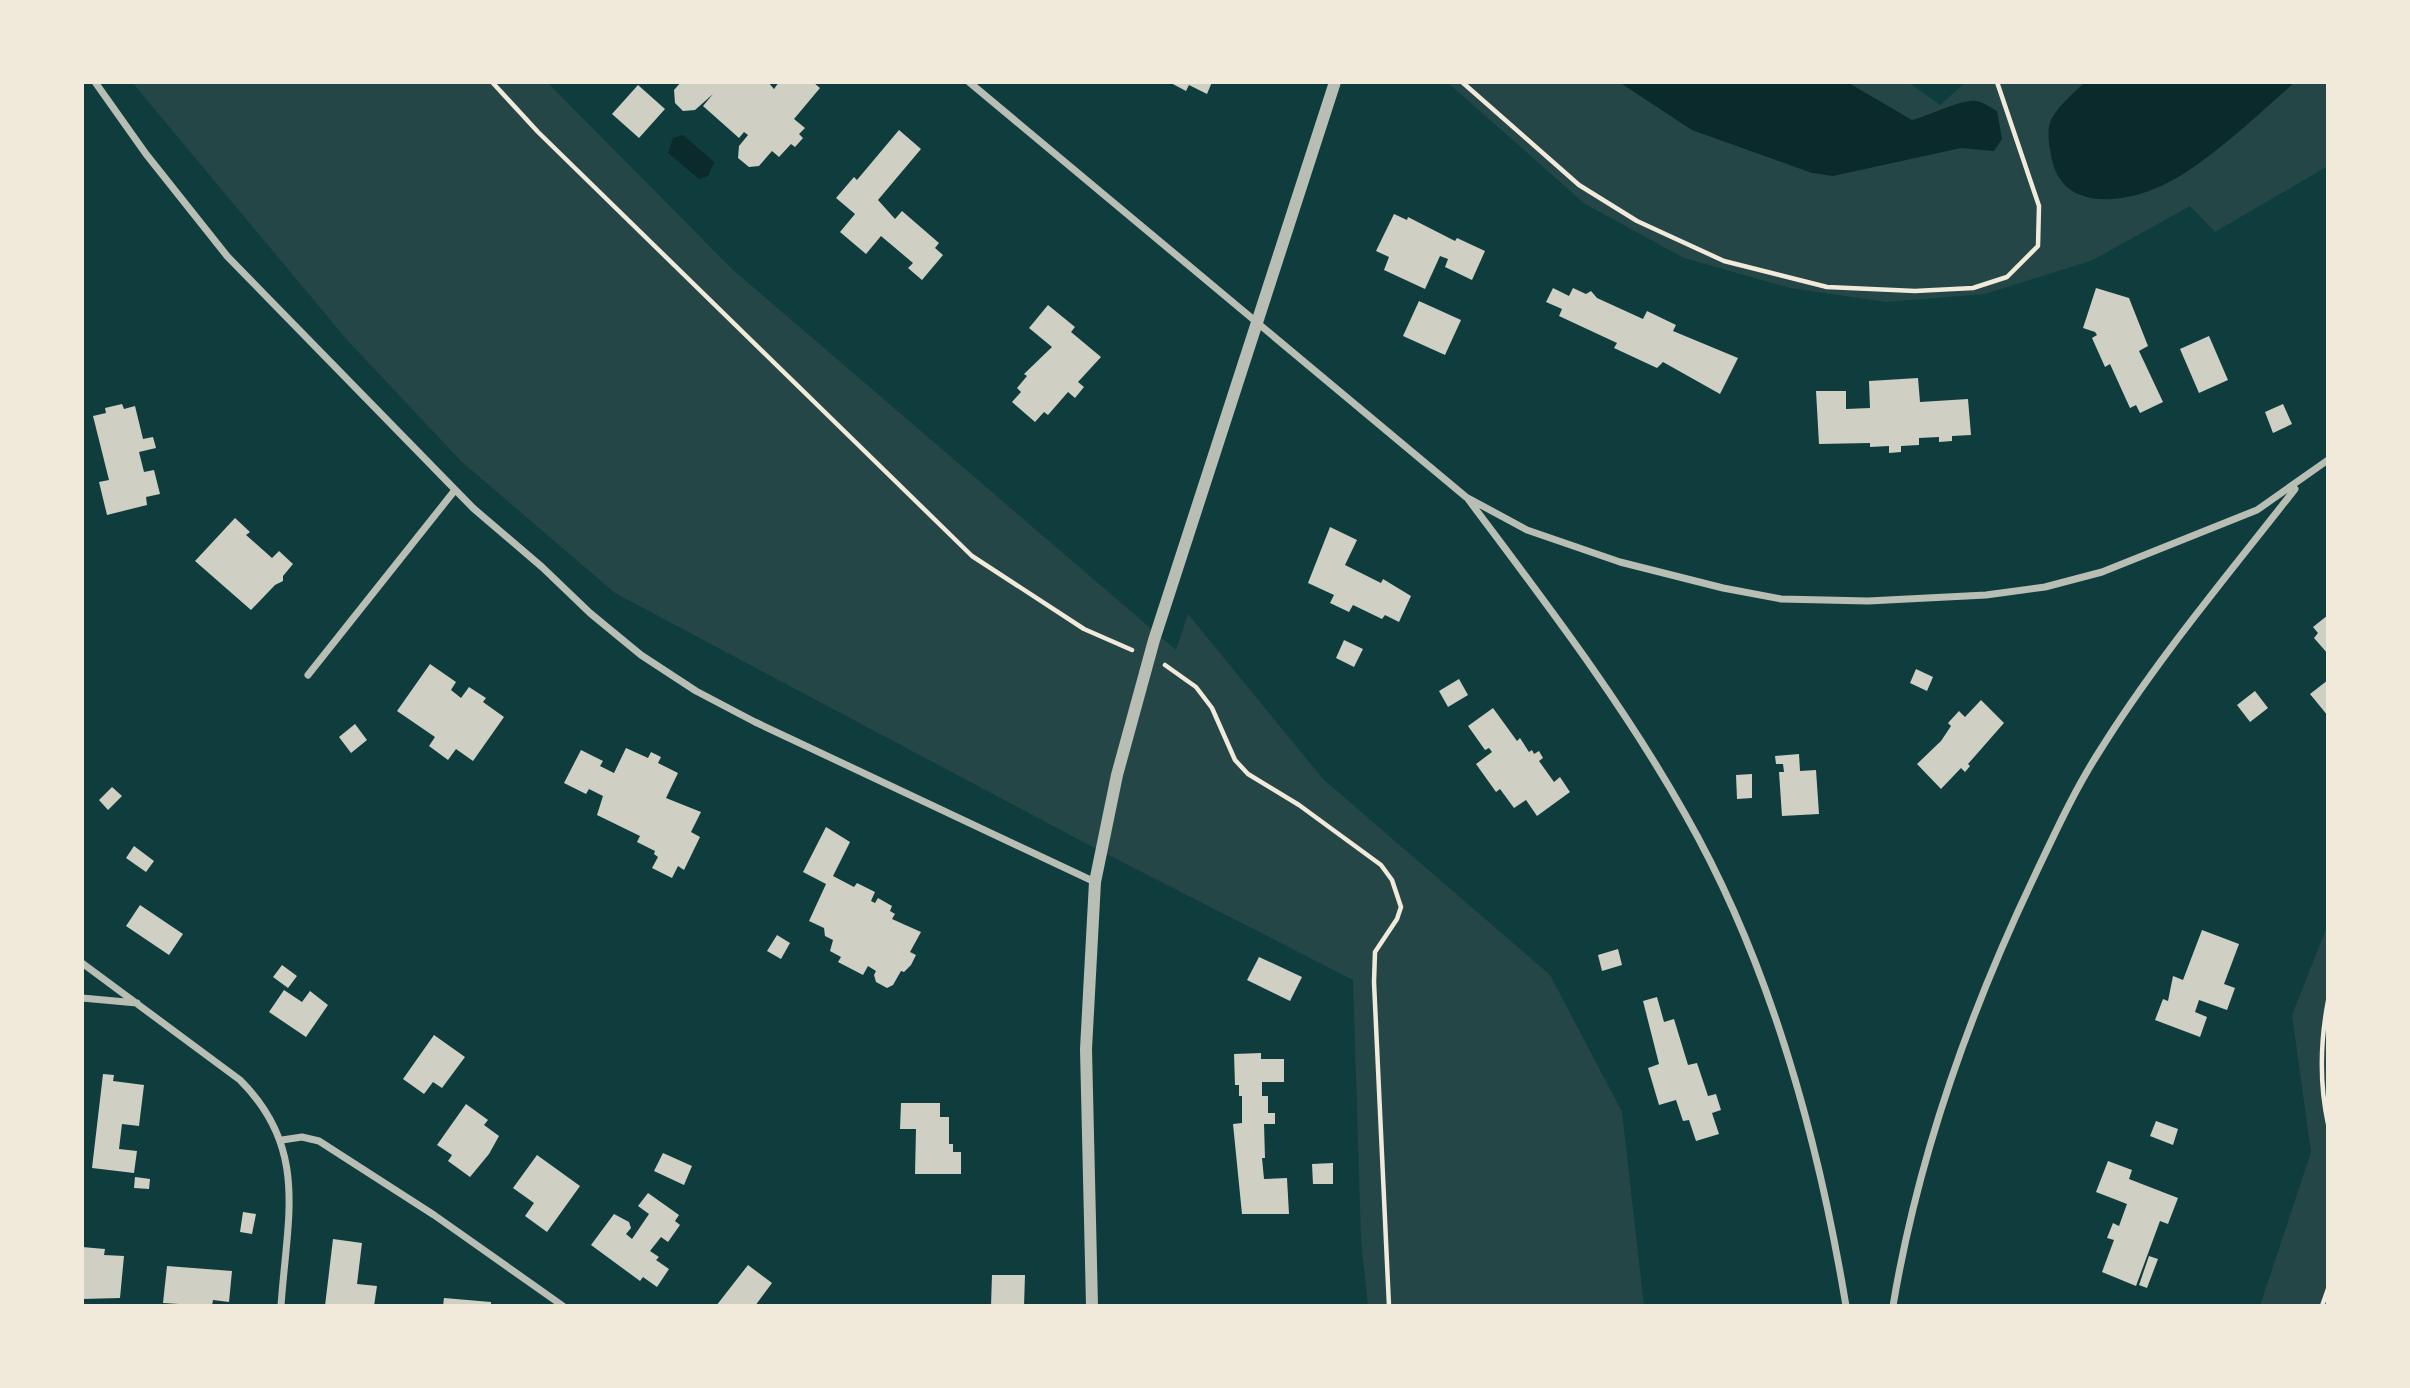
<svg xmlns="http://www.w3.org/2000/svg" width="2410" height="1388" font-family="'Titillium Web',sans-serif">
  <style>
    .green { fill: #244646 }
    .water { fill: #0a2a2b }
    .building { fill: #cfcfc3 }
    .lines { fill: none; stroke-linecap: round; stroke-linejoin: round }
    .path { stroke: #f1e9da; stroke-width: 4.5 }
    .minor { stroke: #b8beb3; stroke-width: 7 }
    .tertiary { stroke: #b8beb3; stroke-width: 12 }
  </style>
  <rect width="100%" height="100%" fill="#0f3d3e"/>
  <path class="green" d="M 132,82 L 547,82 L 732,269 L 1176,650 L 1188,614 L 1323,779 L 1550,975 L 1622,1112 L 1644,1306 L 1368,1306 L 1361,1239 L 1353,980 L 1087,844 L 615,593 L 462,462 L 348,341 Z
    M 1447,82 L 1908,82 L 1940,105 L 1966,82 L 2328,82 L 2328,166 L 2215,232 L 2190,206 L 2093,260 L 1985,294 L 1886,302 L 1790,288 L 1684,258 L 1585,204 Z
    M 2328,924 L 2328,1306 L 2260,1306 L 2311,1152 L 2292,1015 Z"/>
  <path class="water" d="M 1619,82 L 1847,82 L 1912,120 C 1928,116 1964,98 1976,101 C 1983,102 1991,108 1997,111 L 2002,139 L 1994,151 L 1961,148 L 1833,176 L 1812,173 L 1692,130 Z
    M 2085,82 L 2295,82 C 2257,115 2200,171 2154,189 C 2114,205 2059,208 2051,155 C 2049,143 2046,129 2052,118 C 2059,105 2075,92 2085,82 Z
    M 683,135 L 714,162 L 708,176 L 699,179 L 668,153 L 673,138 Z"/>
  <path class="building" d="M 681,82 L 768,82 L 774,89 L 779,82 L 813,82 L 820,88 L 794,119 L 805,128 L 799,134 L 803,138 L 795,147 L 791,144 L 779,157 L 772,151 L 759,166 L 749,167 L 738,158 L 739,146 L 748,135 L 744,132 L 739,138 L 703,106 L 713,94 L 695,110 L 683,111 L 675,103 L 674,90 Z
    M 1169,82 L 1212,82 L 1207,94 L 1189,85 L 1186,91 Z
    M 638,85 L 665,109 L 639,138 L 612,114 Z
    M 899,130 L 921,149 L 878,200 L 895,219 L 902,211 L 939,243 L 935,248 L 943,255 L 922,280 L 908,268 L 913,263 L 881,236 L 866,254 L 840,232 L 855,214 L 836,198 L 854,177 L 857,180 Z
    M 1394,214 L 1407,220 L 1408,217 L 1455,241 L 1457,238 L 1485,251 L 1472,280 L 1445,267 L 1448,259 L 1440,256 L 1425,289 L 1384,270 L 1389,257 L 1376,251 Z
    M 1553,288 L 1569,296 L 1573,288 L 1586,294 L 1591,291 L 1597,298 L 1643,319 L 1647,311 L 1676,325 L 1673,331 L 1738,358 L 1720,394 L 1663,362 L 1657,368 L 1614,348 L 1617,343 L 1559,316 L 1562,309 L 1546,302 Z
    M 2096,288 L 2129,298 L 2148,346 L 2139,351 L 2163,402 L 2140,413 L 2136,405 L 2130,408 L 2110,364 L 2105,367 L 2092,338 L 2097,335 L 2095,332 L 2083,328 Z
    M 1419,301 L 1461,320 L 1445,355 L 1403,336 Z
    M 1048,305 L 1075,327 L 1071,332 L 1101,357 L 1078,382 L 1084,387 L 1075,398 L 1068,392 L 1048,415 L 1044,412 L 1035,422 L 1012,402 L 1021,392 L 1017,388 L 1027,376 L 1024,374 L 1052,347 L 1029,328 Z
    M 2209,336 L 2228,380 L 2199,393 L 2180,349 Z
    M 1918,378 L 1920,402 L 1968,399 L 1971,435 L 1952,436 L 1952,441 L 1939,442 L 1939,437 L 1919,438 L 1919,445 L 1901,446 L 1901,452 L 1889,453 L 1889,446 L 1870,447 L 1870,443 L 1819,444 L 1816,391 L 1846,391 L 1846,409 L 1870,408 L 1869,381 Z
    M 122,404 L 124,409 L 135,406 L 143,439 L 153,437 L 156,448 L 139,452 L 144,472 L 154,470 L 160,494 L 146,497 L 147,505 L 107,515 L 99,482 L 109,480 L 93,416 L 106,413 L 105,408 Z
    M 2283,404 L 2292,424 L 2273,433 L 2265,412 Z
    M 235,518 L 250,532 L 246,535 L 272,558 L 279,551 L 293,564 L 283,576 L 283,581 L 275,585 L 251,610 L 195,561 Z
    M 1330,527 L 1357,540 L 1345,565 L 1381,583 L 1383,579 L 1411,596 L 1399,622 L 1385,615 L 1382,619 L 1353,605 L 1349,612 L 1330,603 L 1334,595 L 1308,583 Z
    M 2328,615 L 2328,654 L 2314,638 L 2318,633 L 2313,627 Z
    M 1344,640 L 1363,649 L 1354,667 L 1336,658 Z
    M 430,664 L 456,682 L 451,690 L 461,698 L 469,687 L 486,698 L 483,702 L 504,717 L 473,761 L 456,749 L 448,760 L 429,746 L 435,737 L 397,711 Z
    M 1916,669 L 1933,677 L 1927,691 L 1910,683 Z
    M 1459,679 L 1468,695 L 1448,707 L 1439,691 Z
    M 2328,680 L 2328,716 L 2310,694 Z
    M 2255,691 L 2268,708 L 2250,722 L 2237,705 Z
    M 1981,700 L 2004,723 L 1968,764 L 1970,766 L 1965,772 L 1961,768 L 1941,789 L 1917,764 L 1941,741 L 1951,726 L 1948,723 L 1959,711 L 1965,717 Z
    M 1493,708 L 1517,741 L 1520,738 L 1529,752 L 1532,750 L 1534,754 L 1539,751 L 1543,758 L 1539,761 L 1554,782 L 1560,777 L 1570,792 L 1537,816 L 1526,800 L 1514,808 L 1500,789 L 1496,792 L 1476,764 L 1492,752 L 1489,748 L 1485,750 L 1468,726 Z
    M 355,724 L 367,740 L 351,753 L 339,737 Z
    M 626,748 L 648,758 L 651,752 L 661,757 L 658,763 L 678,773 L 666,798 L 701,812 L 691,832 L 700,837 L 684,870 L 678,866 L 672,878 L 652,868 L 658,857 L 654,854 L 655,851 L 637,842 L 640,836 L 597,815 L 603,796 L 589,789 L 586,794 L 564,783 L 581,750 L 603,761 L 600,766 L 614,773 Z
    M 1799,754 L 1800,771 L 1816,770 L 1819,814 L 1782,816 L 1779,772 L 1784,772 L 1783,764 L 1776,764 L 1775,756 Z
    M 1752,774 L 1752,798 L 1737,799 L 1736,775 Z
    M 112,787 L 122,796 L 108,810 L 99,800 Z
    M 826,827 L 850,842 L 833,876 L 854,887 L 857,883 L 875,892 L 871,901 L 875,903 L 878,898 L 892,906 L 890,911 L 895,914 L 892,919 L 921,932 L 910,952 L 916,955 L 911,965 L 904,972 L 901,971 L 893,985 L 887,988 L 876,982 L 874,975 L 876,971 L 868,966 L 863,975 L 838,962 L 841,957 L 830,951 L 833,940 L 825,936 L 824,928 L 809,921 L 826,884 L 803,872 Z
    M 134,846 L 154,861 L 146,872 L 126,858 Z
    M 140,905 L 183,934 L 169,955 L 126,926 Z
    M 2202,930 L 2239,944 L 2224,984 L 2235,988 L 2227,1010 L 2199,1000 L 2195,1012 L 2207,1017 L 2200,1037 L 2155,1020 L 2163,999 L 2168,1001 L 2173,976 L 2183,980 Z
    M 777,935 L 790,943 L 781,959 L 767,951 Z
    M 1618,949 L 1622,965 L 1602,971 L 1598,955 Z
    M 1259,957 L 1302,977 L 1290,1001 L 1247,980 Z
    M 282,965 L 297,976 L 288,988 L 273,977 Z
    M 284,990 L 302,1002 L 310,991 L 328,1005 L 306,1037 L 269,1012 Z
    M 1657,997 L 1664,1022 L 1674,1019 L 1688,1065 L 1697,1063 L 1708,1096 L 1716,1094 L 1721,1110 L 1712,1113 L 1719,1134 L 1696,1141 L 1689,1120 L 1683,1121 L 1676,1100 L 1659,1105 L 1648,1068 L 1659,1064 L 1643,1001 Z
    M 434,1035 L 465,1057 L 442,1088 L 433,1082 L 424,1094 L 403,1079 Z
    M 1261,1053 L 1261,1059 L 1284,1059 L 1284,1082 L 1262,1082 L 1262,1096 L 1268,1096 L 1268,1113 L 1275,1113 L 1275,1124 L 1264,1124 L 1265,1158 L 1262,1158 L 1264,1179 L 1287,1178 L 1289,1214 L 1242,1214 L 1233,1124 L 1242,1123 L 1242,1096 L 1239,1096 L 1239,1085 L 1235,1085 L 1234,1054 Z
    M 103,1074 L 114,1075 L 113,1081 L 144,1085 L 139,1126 L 122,1124 L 119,1149 L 137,1151 L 134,1173 L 92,1168 Z
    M 901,1103 L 940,1103 L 940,1117 L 949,1117 L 949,1144 L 953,1144 L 953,1152 L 961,1152 L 961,1174 L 915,1174 L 916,1129 L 900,1129 Z
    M 466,1104 L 488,1120 L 484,1125 L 499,1136 L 489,1154 L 470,1177 L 448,1161 L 452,1155 L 437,1145 Z
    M 2156,1121 L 2178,1129 L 2173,1145 L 2150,1136 Z
    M 663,1153 L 692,1166 L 684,1185 L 654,1171 Z
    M 537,1155 L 580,1186 L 547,1232 L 525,1216 L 534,1203 L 513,1188 Z
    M 2108,1161 L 2132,1170 L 2129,1179 L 2178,1198 L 2168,1224 L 2160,1221 L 2136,1286 L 2102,1272 L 2114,1240 L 2107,1238 L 2113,1223 L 2119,1226 L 2127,1204 L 2096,1192 Z
    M 1333,1163 L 1333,1184 L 1313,1184 L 1312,1164 Z
    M 135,1177 L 150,1179 L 149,1189 L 134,1188 Z
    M 648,1193 L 679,1215 L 675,1221 L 680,1225 L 668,1242 L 661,1237 L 650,1251 L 659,1257 L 656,1260 L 669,1269 L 657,1287 L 643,1277 L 640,1281 L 591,1245 L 614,1214 L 629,1222 L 631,1228 L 626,1234 L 632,1239 L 649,1214 L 638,1206 Z
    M 243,1212 L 256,1214 L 252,1234 L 240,1232 Z
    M 333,1239 L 362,1243 L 357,1284 L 377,1286 L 374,1306 L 325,1306 Z
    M 82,1247 L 105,1249 L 104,1255 L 124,1256 L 120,1298 L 82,1299 Z
    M 2149,1256 L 2158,1259 L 2147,1288 L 2139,1285 Z
    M 748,1265 L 772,1283 L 755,1306 L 716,1306 Z
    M 167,1266 L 232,1271 L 229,1302 L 213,1300 L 212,1306 L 163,1303 Z
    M 992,1275 L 1025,1275 L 1024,1306 L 991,1306 Z
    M 444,1298 L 491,1302 L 491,1306 L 443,1306 Z"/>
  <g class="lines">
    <path class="path" d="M 492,82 L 538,132 L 972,556 L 1084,629 L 1132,650
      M 1462,82 L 1579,185 L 1637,221 L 1724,261 L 1827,287 L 1915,291 L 1973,288 L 2007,277 L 2038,246 L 2039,206 L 1997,82
      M 1165,665 L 1196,687 L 1212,708 L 1235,760 L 1248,774 L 1299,805 L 1381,865 L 1392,880 L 1401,907 L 1397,919 L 1375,952 L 1374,982 L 1389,1306
      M 2328,1001 C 2320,1043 2319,1082 2328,1124
      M 2322,1306 L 2328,1289"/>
    <path class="minor" d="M 95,82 L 146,154 L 227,256 L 473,508 L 542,567 L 590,613 L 641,655 L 696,691 L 755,722 L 1095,882
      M 969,82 L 1466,497 L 1527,530 L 1620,562 L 1723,588 L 1781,599 L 1868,601 L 1986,595 L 2045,587 L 2102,572 L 2257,510 L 2328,460
      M 1468,499 C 1545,602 1622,702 1685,814 C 1770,963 1818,1137 1846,1306
      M 308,675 L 455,490
      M 82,963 L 240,1080 C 309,1149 287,1217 281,1306
      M 82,998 L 137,1003
      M 282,1140 L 302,1137 L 319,1141 L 434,1215 L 563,1306
      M 1893,1306 C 1918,1156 1970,1011 2035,875 C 2055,833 2074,791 2099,752 C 2156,660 2228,575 2295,489"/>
    <path class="tertiary" d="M 1092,1306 L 1086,1049 L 1095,882 L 1117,775 L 1154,640 L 1335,82"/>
  </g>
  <rect width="2410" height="1388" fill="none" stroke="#f1e9da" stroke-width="168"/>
</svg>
